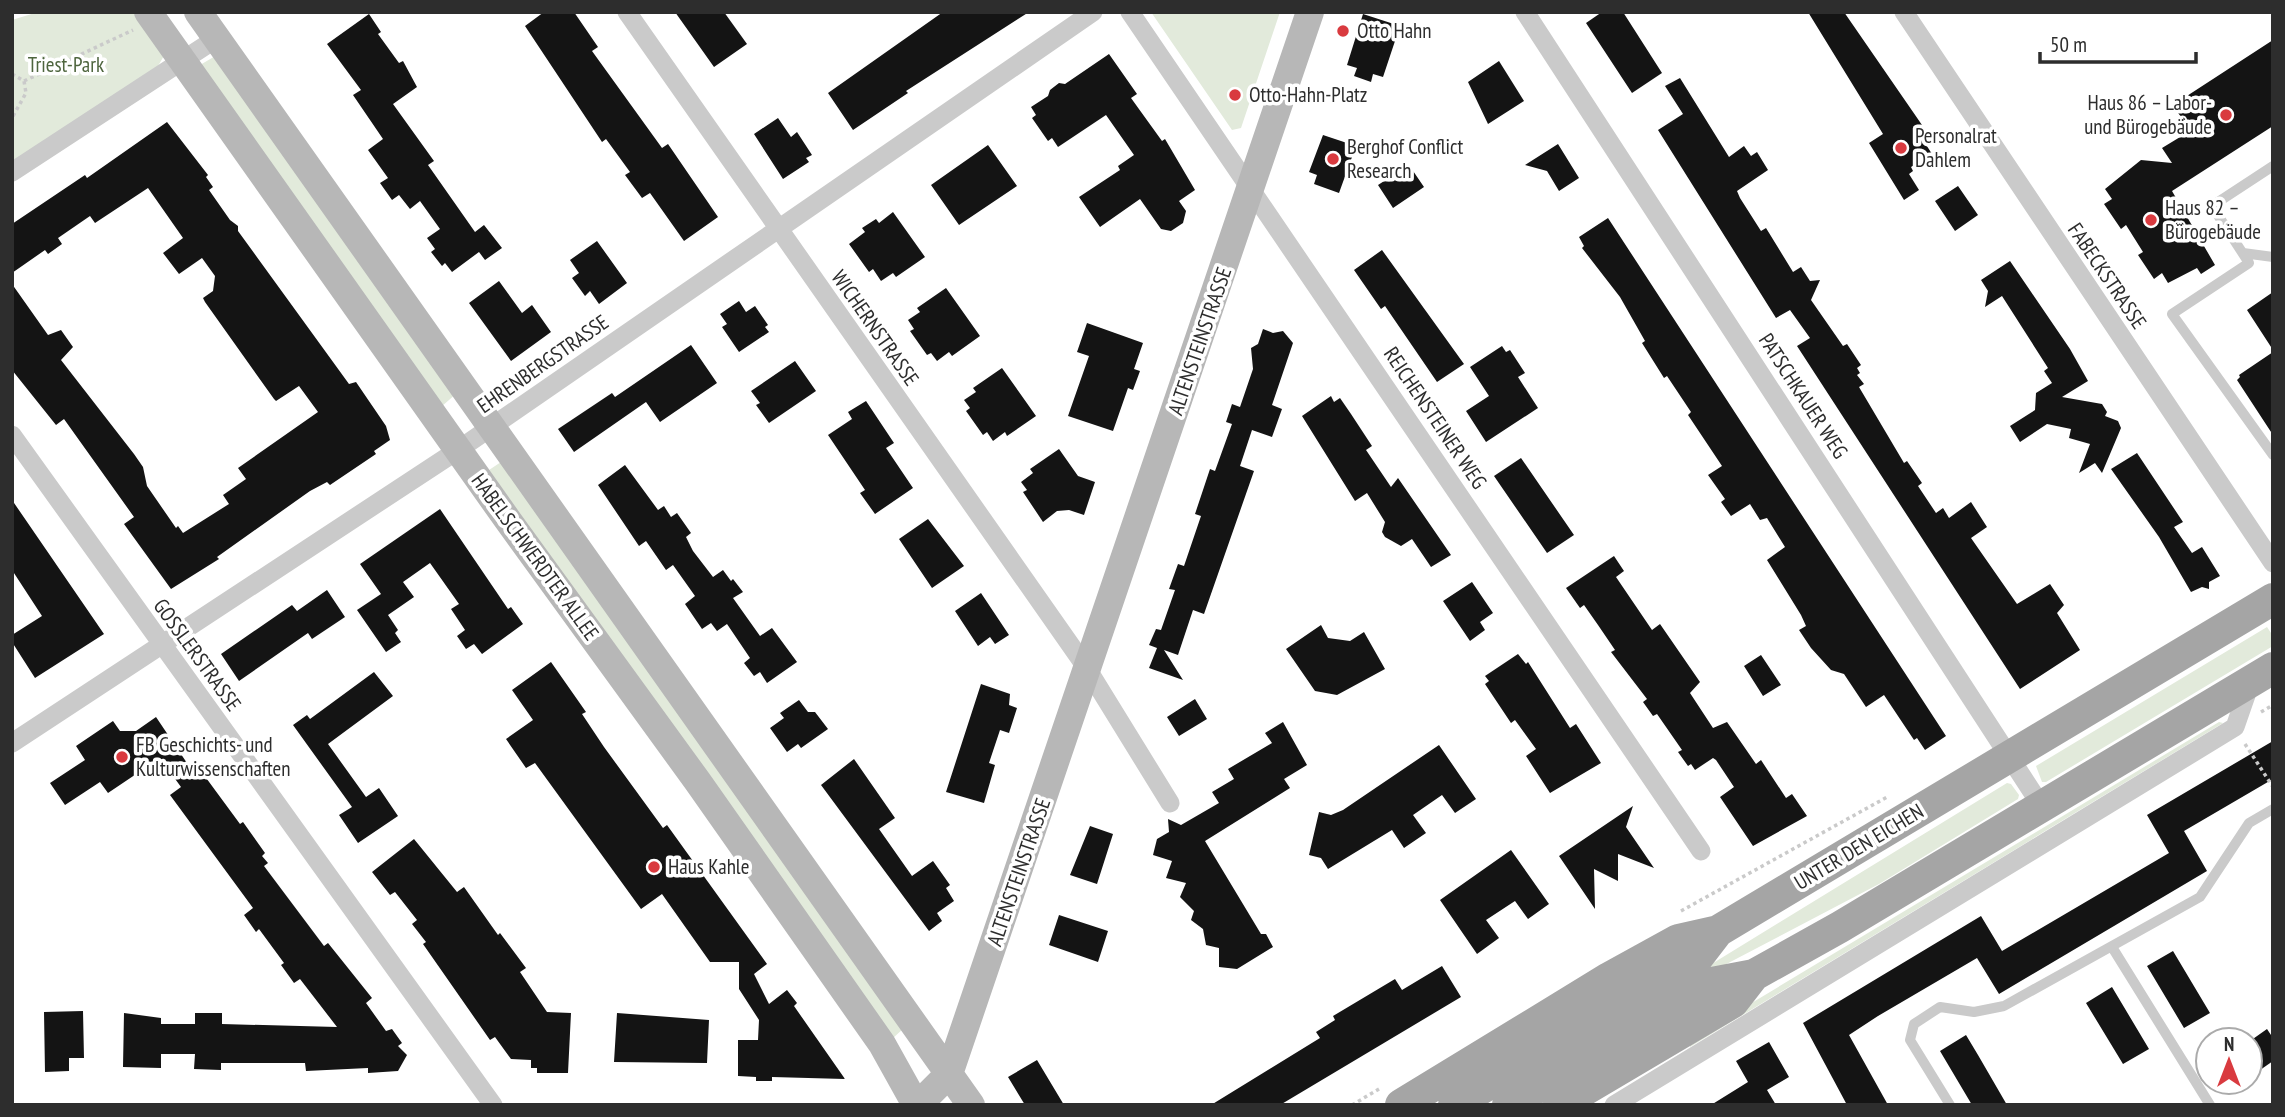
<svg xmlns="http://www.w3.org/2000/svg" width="2285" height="1117" font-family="'PT Sans Narrow',sans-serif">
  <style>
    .green { fill: #e2eadb }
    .building { fill: #141414 }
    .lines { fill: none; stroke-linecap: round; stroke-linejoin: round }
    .path { stroke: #cacaca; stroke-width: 3.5; stroke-dasharray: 3.5 3.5; stroke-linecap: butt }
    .service { stroke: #cacaca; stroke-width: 10 }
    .minor { stroke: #cacaca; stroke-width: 19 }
    .secondary { stroke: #b7b7b7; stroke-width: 28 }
    .primary { stroke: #a5a5a5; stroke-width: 32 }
    .poi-dot { fill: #d93a3f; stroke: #fff; stroke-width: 2.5 }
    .labels { text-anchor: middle; stroke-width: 7; stroke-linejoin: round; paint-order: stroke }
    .poi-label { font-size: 21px; fill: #2d2d2d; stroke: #fff; text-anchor: start }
    .park-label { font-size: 21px; fill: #4e653e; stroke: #fff }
    .street-label { font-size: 21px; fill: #2d2d2d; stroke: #fff }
  </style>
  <rect width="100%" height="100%" fill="#fff"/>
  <path class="green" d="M 38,12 L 138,12 L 165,54 L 158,66 L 12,163 L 12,20 Z
    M 1151,12 L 1280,12 L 1241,128 L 1232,130 Z
    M 217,55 L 457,393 L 441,407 L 200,65 Z
    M 504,460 L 904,1028 L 892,1039 L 486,472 Z
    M 2267,627 L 2273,636 L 2273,646 L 2046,782 L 2042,782 L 2036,766 Z
    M 2219,722 L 2223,723 L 1690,1047 L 1690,1040 Z
    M 2007,783 L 2011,784 L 2019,795 L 2018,799 L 1879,884 L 1692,982 L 1710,965 Z"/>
  <path class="building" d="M 544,12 L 574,12 L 598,47 L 592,51 L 662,148 L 668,144 L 718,217 L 684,241 L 650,193 L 642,198 L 625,175 L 630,172 L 606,139 L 602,142 L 525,26 Z
    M 675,12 L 724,12 L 747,44 L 714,67 Z
    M 943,12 L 1029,12 L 906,91 L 908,93 L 853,130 L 828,93 Z
    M 1602,12 L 1623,12 L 1662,73 L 1632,93 L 1586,23 Z
    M 1808,12 L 1844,12 L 1922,125 L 1916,129 L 1932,154 L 1911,167 L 1913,171 L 1909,174 L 1919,190 L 1904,200 L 1869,143 L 1883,134 Z
    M 369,14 L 381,32 L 378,34 L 399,63 L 403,61 L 417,87 L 393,104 L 434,161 L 428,165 L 475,232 L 484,225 L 502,248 L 485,260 L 479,252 L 452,272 L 445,263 L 442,266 L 431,252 L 435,249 L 427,238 L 440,229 L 420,201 L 410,209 L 399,195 L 392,200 L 380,183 L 388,178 L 368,150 L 383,139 L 353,95 L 361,90 L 327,44 Z
    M 1363,14 L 1400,26 L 1383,77 L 1373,74 L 1371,82 L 1354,76 L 1357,68 L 1347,65 Z
    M 2273,40 L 2273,126 L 2172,191 L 2215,265 L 2201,274 L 2197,268 L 2168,283 L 2162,273 L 2154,279 L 2138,255 L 2143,252 L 2126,225 L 2121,229 L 2104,204 L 2112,199 L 2105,189 L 2141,160 L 2172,163 L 2162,148 L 2190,131 L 2173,105 Z
    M 1109,54 L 1137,94 L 1131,98 L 1162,141 L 1165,139 L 1195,190 L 1179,201 L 1186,211 L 1183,223 L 1171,231 L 1161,229 L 1140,199 L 1100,227 L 1079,197 L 1120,170 L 1118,166 L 1134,155 L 1106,115 L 1058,147 L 1052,138 L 1048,141 L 1032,118 L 1036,115 L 1031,107 L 1048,96 L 1050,90 L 1059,83 L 1065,84 Z
    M 1499,61 L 1524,101 L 1488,124 L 1468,82 Z
    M 1680,78 L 1729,157 L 1744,146 L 1751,156 L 1757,152 L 1768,170 L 1737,191 L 1740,198 L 1761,231 L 1766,228 L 1793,272 L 1801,267 L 1810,281 L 1820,280 L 1811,300 L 1843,346 L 1847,344 L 1861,365 L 1857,368 L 1860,373 L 1857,375 L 1864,384 L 1859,387 L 1904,463 L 1907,461 L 1922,483 L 1918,486 L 1936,513 L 1943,508 L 1949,518 L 1971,502 L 1987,527 L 1971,538 L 2017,604 L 2050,584 L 2064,605 L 2057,613 L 2080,650 L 2020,689 L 1797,346 L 1810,338 L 1790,310 L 1776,318 L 1658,130 L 1683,114 L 1665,86 Z
    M 778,118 L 791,137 L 797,132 L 812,155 L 806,158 L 809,162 L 783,179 L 754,134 Z
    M 167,122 L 208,175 L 206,177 L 213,187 L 209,190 L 230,220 L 238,226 L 238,231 L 349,384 L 356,382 L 386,426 L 390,440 L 374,451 L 376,454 L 330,485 L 327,482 L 310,491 L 217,557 L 219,559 L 171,589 L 124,524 L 134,517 L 64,419 L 56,425 L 12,370 L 12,284 L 48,335 L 61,330 L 73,347 L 61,360 L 134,454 L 143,467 L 147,486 L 176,528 L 178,526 L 183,533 L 229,504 L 223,495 L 246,479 L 238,468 L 318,412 L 299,386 L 276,401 L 274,399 L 205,302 L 203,298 L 213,291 L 215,276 L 202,258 L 179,274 L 163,253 L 183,238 L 148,188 L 95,223 L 90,216 L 58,238 L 62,244 L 48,254 L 45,250 L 12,273 L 12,224 L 85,175 L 87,178 Z
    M 1323,135 L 1356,146 L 1339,193 L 1314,184 L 1317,175 L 1309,172 Z
    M 1558,144 L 1579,178 L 1559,191 L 1547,171 L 1525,165 Z
    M 988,145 L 1017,186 L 959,225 L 931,185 Z
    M 1409,165 L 1424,187 L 1393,208 L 1378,185 Z
    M 1958,186 L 1978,215 L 1955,231 L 1935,201 Z
    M 893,212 L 925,257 L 896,277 L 893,273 L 881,281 L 873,269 L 869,272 L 849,244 L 865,232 L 862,228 L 876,219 L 879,223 Z
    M 1608,218 L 1946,736 L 1925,750 L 1917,738 L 1914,740 L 1884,695 L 1866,707 L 1844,674 L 1831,670 L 1811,648 L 1799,630 L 1806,626 L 1801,615 L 1767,560 L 1785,547 L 1767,518 L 1760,520 L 1750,504 L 1731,516 L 1721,502 L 1725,499 L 1708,475 L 1722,466 L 1688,415 L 1691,412 L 1667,376 L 1664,378 L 1642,343 L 1645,341 L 1620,297 L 1582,248 L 1584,246 L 1579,237 Z
    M 597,241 L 627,283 L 599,304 L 590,291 L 585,296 L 572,278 L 579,273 L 570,260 Z
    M 1382,250 L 1464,364 L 1437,382 L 1385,306 L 1381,309 L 1354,270 Z
    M 2010,261 L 2070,349 L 2088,381 L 2062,397 L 2102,404 L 2107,412 L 2105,416 L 2118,421 L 2121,428 L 2102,473 L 2095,463 L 2079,473 L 2090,444 L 2069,438 L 2071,429 L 2047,424 L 2020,442 L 2010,426 L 2035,410 L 2036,393 L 2052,383 L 2044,371 L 2048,368 L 2002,296 L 1985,307 L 1988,291 L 1981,280 Z
    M 499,281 L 522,313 L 532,305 L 551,332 L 511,361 L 469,303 Z
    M 946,288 L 980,336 L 952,356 L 949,352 L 937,361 L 931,353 L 927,355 L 910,331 L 914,329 L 908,320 L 920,312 L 917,308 Z
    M 2273,292 L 2273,350 L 2247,310 Z
    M 739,301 L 746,312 L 755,306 L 768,325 L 765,327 L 769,332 L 739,352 L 722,327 L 727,324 L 720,314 Z
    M 1087,323 L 1143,343 L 1134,369 L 1140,371 L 1133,390 L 1128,388 L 1113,431 L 1068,416 L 1089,356 L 1077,352 Z
    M 1263,329 L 1273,333 L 1283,331 L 1293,343 L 1272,405 L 1282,409 L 1272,437 L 1252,430 L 1240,466 L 1254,471 L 1204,614 L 1193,610 L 1178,655 L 1164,650 L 1183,680 L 1149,668 L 1157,648 L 1149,645 L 1156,629 L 1161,630 L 1175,590 L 1169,589 L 1178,564 L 1184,566 L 1201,516 L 1195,514 L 1210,469 L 1215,471 L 1232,424 L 1226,422 L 1232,404 L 1240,407 L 1253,369 L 1251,348 L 1258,344 Z
    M 691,345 L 717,383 L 660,422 L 646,402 L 574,452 L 558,429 L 612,393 L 615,397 Z
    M 1502,346 L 1506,352 L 1510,350 L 1525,373 L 1518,377 L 1538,408 L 1486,442 L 1466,411 L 1489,396 L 1470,367 Z
    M 2273,352 L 2273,435 L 2237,380 L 2240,377 L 2239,375 Z
    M 795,361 L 816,391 L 769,423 L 756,405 L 760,403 L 751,391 Z
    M 1002,368 L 1036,416 L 1007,436 L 1005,432 L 993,441 L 987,432 L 983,435 L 966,411 L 970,408 L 964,400 L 976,392 L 973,388 Z
    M 1331,396 L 1334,402 L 1340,398 L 1351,414 L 1372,446 L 1366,450 L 1391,487 L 1398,478 L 1451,555 L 1431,567 L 1412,539 L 1401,546 L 1385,537 L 1382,532 L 1385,522 L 1367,493 L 1355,501 L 1302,416 Z
    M 866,401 L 894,443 L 886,448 L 913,488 L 875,514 L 860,493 L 865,490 L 828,435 L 852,419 L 848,412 Z
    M 1059,449 L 1078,476 L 1095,482 L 1084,515 L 1069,510 L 1057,511 L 1043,522 L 1023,492 L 1027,490 L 1021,482 L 1033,473 L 1030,469 Z
    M 2137,453 L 2183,522 L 2174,527 L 2192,553 L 2202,547 L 2220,576 L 2209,582 L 2209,589 L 2202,587 L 2191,592 L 2159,537 L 2111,469 Z
    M 1521,458 L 1574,535 L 1547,553 L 1494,476 Z
    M 625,465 L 658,510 L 664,506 L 671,517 L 677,513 L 691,533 L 686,537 L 693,551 L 713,577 L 723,570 L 731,581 L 733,579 L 743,592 L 733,598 L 760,636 L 772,628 L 797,662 L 767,683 L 760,672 L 754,676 L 744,663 L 750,658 L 727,624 L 717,631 L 711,623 L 702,629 L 685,604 L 695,596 L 673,565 L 666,570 L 646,541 L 639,546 L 598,485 Z
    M 12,500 L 104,634 L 35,678 L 12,642 L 12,635 L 42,616 L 12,570 Z
    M 440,509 L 508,609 L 511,607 L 523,624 L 482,654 L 474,644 L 466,649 L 457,636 L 465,630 L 451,609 L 459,604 L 430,563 L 403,582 L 414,597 L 388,615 L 398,630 L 395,633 L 401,642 L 386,652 L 357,610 L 381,594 L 360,564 Z
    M 928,519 L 964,566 L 932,588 L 899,539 Z
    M 1614,556 L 1624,571 L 1616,577 L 1652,630 L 1660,624 L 1700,682 L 1690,693 L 1713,728 L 1727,722 L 1756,764 L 1761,760 L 1786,798 L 1792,794 L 1807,816 L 1753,846 L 1720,797 L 1734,787 L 1716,760 L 1713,758 L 1695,770 L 1691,764 L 1688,766 L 1678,752 L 1682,750 L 1657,714 L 1653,716 L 1643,702 L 1647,699 L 1611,652 L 1615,650 L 1598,625 L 1584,605 L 1580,608 L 1566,588 Z
    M 1472,582 L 1493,613 L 1480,622 L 1485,630 L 1470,641 L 1443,601 Z
    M 327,590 L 345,617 L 312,639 L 308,633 L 239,681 L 221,654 L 292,605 L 297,611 Z
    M 981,593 L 1009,635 L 995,644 L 990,637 L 978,646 L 955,611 Z
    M 1321,625 L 1328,638 L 1350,641 L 1364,632 L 1385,669 L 1337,695 L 1315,691 L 1286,649 Z
    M 1518,654 L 1526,664 L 1528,662 L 1570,728 L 1576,724 L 1601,763 L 1550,793 L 1526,756 L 1536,749 L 1515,720 L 1511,723 L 1485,684 L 1489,681 L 1485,676 Z
    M 1761,655 L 1781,685 L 1763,696 L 1744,666 Z
    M 551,662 L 586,712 L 582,714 L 604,747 L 663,828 L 667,825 L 767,964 L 754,974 L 769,1004 L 787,990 L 797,1003 L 794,1006 L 845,1079 L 772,1077 L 772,1081 L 756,1081 L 756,1077 L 738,1076 L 738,1040 L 758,1040 L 759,1020 L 739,989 L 739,962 L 710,962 L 662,894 L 641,909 L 535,763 L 526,768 L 506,739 L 533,720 L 512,690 Z
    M 374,672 L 393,696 L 328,744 L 366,797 L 379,788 L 398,816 L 358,843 L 339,815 L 352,807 L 293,725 L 307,715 L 310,719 Z
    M 981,684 L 1010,694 L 1009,705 L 1017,708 L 1009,733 L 1000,730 L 989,763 L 995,765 L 984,803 L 946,792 Z
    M 1195,699 L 1207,719 L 1179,736 L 1167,717 Z
    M 799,700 L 808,712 L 815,712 L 828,729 L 801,748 L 798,744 L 787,752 L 770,728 L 784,718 L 780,713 Z
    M 156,717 L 189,766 L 197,774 L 201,771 L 240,824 L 243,822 L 265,853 L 262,856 L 268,863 L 264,866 L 324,946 L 328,943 L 372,998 L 366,1003 L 386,1031 L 392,1029 L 402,1043 L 398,1046 L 407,1055 L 398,1071 L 368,1073 L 368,1068 L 306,1071 L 305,1063 L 221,1063 L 221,1070 L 194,1069 L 195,1054 L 161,1054 L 161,1068 L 123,1067 L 124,1013 L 161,1018 L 161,1024 L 195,1024 L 195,1013 L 222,1013 L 222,1024 L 337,1027 L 300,979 L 294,983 L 281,965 L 284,963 L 259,929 L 256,932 L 244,915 L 253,908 L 170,795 L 181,787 L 160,758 L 108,793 L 100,782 L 65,805 L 50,783 L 85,760 L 76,746 L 113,721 L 120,731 L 136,731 Z
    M 1283,722 L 1307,765 L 1284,779 L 1290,788 L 1205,841 L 1261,934 L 1266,934 L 1273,947 L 1237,969 L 1219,967 L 1219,948 L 1206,945 L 1203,929 L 1191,920 L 1194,911 L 1180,897 L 1186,883 L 1166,878 L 1172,861 L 1153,855 L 1157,839 L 1169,832 L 1168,819 L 1181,825 L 1219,803 L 1212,792 L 1234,779 L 1228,769 L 1272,743 L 1265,733 Z
    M 2273,741 L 2273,779 L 2184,831 L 2207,871 L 1999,994 L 1977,958 L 1878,1016 L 1849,1035 L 1888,1105 L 1847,1105 L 1803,1023 L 1981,916 L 2002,951 L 2169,853 L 2147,815 Z
    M 1439,745 L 1476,799 L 1455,813 L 1442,795 L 1413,815 L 1426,833 L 1404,848 L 1392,830 L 1328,869 L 1321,858 L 1309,855 L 1319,812 L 1331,815 L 1343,810 Z
    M 854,759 L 895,818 L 879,829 L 912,876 L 933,861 L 950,885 L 946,888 L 954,901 L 937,913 L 942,921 L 929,931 L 821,785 Z
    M 1633,806 L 1626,827 L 1654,868 L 1618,854 L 1618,881 L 1594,869 L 1595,909 L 1559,856 Z
    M 1090,826 L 1113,834 L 1097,884 L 1070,875 Z
    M 414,839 L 457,892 L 464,887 L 498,935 L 500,933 L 526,968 L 520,972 L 547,1012 L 571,1013 L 568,1073 L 537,1073 L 537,1068 L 531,1068 L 531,1060 L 511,1059 L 495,1037 L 490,1040 L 423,944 L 426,942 L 412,924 L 417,920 L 395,892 L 390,895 L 372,872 Z
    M 1511,850 L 1549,904 L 1528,919 L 1515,901 L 1486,920 L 1499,938 L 1477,954 L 1440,900 Z
    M 1059,915 L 1108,931 L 1098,962 L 1049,945 Z
    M 2173,951 L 2210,1013 L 2184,1028 L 2147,966 Z
    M 1442,966 L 1461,997 L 1280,1105 L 1211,1105 L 1320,1038 L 1316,1032 L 1335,1020 L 1333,1016 L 1395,979 L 1402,990 Z
    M 2112,987 L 2149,1049 L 2123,1064 L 2086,1003 Z
    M 83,1011 L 84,1058 L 69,1058 L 69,1071 L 45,1072 L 44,1012 Z
    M 617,1013 L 709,1020 L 707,1063 L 614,1062 Z
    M 2267,1029 L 2273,1038 L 2273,1061 L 2250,1077 L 2250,1041 Z
    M 1966,1035 L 1978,1055 L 2007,1105 L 1972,1105 L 1940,1051 Z
    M 1769,1042 L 1789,1077 L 1767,1090 L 1776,1105 L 1711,1105 L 1748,1082 L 1736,1061 Z
    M 1037,1060 L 1064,1105 L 1025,1105 L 1008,1077 Z"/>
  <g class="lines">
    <path class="path" d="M 12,74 L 24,81 L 26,93 L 12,118
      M 24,81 L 133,30
      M 2261,712 L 2273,705
      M 2245,744 L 2273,787
      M 1681,911 L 1889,796
      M 1352,1105 L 1379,1089"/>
    <path class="service" d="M 2273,166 L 2212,206 L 2249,263 L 2172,314 L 2273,455
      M 2243,253 L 2273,257
      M 2112,947 L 2210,1105
      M 1950,1105 L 1910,1040 L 1914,1024 L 1940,1007 L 1974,1012 L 2004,1006 L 2200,897 L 2249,823 L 2273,809"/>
    <path class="minor" d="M 627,12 L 1088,670 L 1170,803
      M 1130,12 L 1701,851
      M 1525,12 L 2042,807
      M 1904,12 L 2273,563
      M 12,172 L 217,38
      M 12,435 L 493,1105
      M 12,743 L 458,450 L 1093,12
      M 1614,1105 L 2235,727 L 2251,681"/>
    <path class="secondary" d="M 148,12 L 507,519 L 698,782 L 882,1044 L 916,1105
      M 198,12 L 971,1105
      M 918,1105 L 949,1074 L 1310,12"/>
    <path class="primary" d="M 1401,1105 L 1609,978 L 1678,940 L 1718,931
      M 1454,1105 L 1698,957 L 1718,931 L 2273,599
      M 1508,1105 L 1712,983 L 1754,975 L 1840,927 L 2273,668
      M 1559,1105 L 1733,1002 L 1754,975"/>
  </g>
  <g class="poi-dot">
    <circle cx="1343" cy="31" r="7"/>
    <circle cx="1235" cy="95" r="7"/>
    <circle cx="2226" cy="115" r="7"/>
    <circle cx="1901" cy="148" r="7"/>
    <circle cx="1333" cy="159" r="7"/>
    <circle cx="2151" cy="220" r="7"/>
    <circle cx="122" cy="757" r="7"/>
    <circle cx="654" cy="867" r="7"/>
  </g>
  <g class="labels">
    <g class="poi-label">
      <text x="1357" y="38">Otto Hahn</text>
      <text x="1249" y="102">Otto-Hahn-Platz</text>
      <text x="2212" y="110" text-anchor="end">Haus 86 – Labor-<tspan x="2212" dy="24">und Bürogebäude</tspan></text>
      <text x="1915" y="143">Personalrat<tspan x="1915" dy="24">Dahlem</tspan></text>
      <text x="1347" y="154">Berghof Conflict<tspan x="1347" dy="24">Research</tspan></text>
      <text x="2165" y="215">Haus 82 –<tspan x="2165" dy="24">Bürogebäude</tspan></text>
      <text x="136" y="752">FB Geschichts- und<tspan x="136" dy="24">Kulturwissenschaften</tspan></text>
      <text x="668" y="874">Haus Kahle</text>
    </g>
    <g class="park-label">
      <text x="66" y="72">Triest-Park</text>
    </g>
    <g class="street-label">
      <text transform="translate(2107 276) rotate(56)" y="7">FABECKSTRASSE</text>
      <text transform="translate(875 328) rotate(55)" y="7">WICHERNSTRASSE</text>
      <text transform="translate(1200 341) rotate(-71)" y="7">ALTENSTEINSTRASSE</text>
      <text transform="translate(543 364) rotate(-35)" y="7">EHRENBERGSTRASSE</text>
      <text transform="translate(1803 396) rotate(57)" y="7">PATSCHKAUER WEG</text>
      <text transform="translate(1435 418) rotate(56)" y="7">REICHENSTEINER WEG</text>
      <text transform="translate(535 557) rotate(54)" y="7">HABELSCHWERDTER ALLEE</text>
      <text transform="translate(197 655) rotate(54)" y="7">GOSSLERSTRASSE</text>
      <text transform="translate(1859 847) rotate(-31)" y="7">UNTER DEN EICHEN</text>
      <text transform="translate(1019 872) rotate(-71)" y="7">ALTENSTEINSTRASSE</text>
    </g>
  </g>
  <rect width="2285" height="1117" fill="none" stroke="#2d2d2d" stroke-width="28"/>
  <g transform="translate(2229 1061)"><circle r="33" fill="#ffffff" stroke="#ababab" stroke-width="2"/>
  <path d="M0-5L12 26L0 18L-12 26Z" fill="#d93a3f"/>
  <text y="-10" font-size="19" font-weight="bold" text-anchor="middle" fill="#2d2d2d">N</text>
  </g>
  <path d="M2040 52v10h156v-10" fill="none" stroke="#2d2d2d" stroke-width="3.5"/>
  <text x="2050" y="52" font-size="21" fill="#2d2d2d" stroke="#ffffff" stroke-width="5" paint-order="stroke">50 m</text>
</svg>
